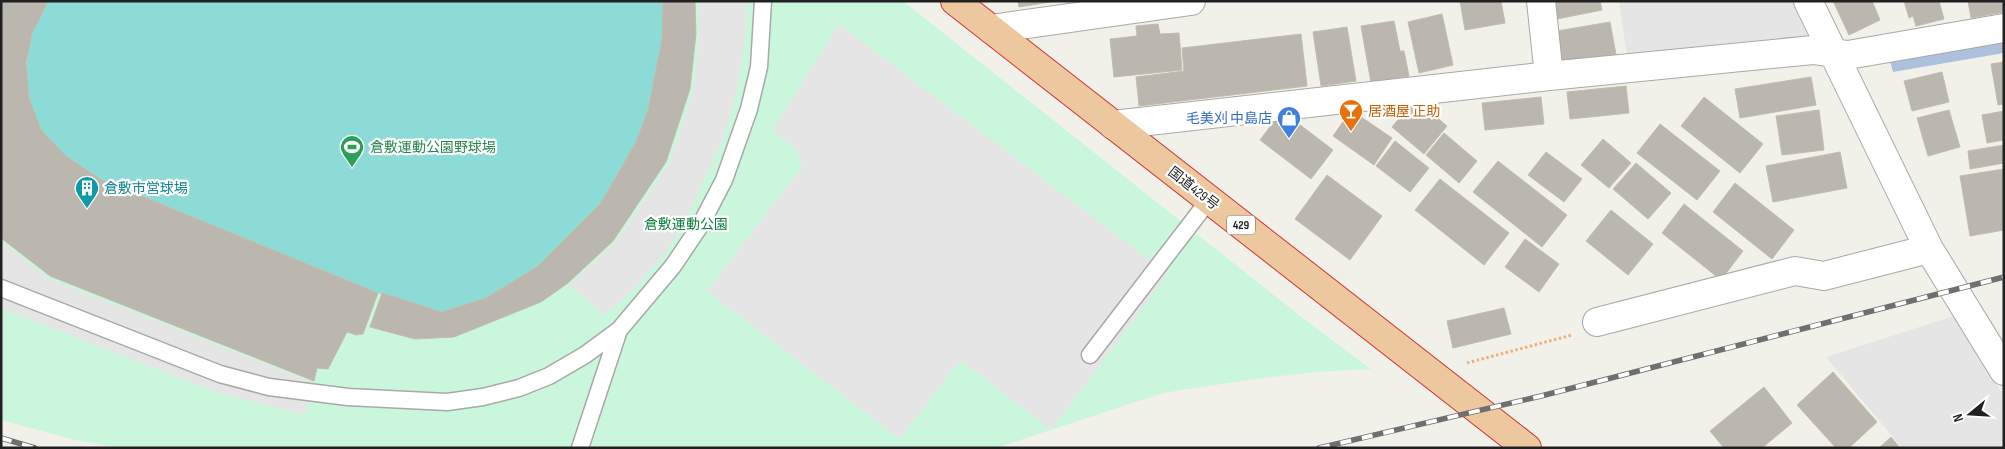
<svg xmlns="http://www.w3.org/2000/svg" width="2005" height="449" font-family="'Sofia Sans Condensed','Noto Sans JP',sans-serif">
  <style>
    .park { fill: #caf7dc }
    .pitch { fill: #8cdbd7 }
    .parking { fill: #e5e5e5 }
    .water { fill: #acc1dc }
    .building { fill: #bbb7ae; stroke: #c2bdac }
    .lines { fill: none; stroke-linecap: round; stroke-linejoin: round }
    .service-casing { stroke: #a8a8a8; stroke-width: 19 }
    .minor-casing { stroke: #a8a8a8; stroke-width: 30 }
    .trunk-casing { stroke: #d33235; stroke-width: 30 }
    .path { stroke: #f3ad78; stroke-width: 3; stroke-dasharray: 2.5 2.5; stroke-linecap: butt }
    .service { stroke: #fff; stroke-width: 16 }
    .minor { stroke: #fff; stroke-width: 28 }
    .trunk { stroke: #edc89f; stroke-width: 28 }
    .rail-casing { stroke: #6f6f6f; stroke-width: 5.5 }
    .rail { stroke: #fff; stroke-width: 4; stroke-dasharray: 11; stroke-linecap: butt }
    .labels { text-anchor: middle; stroke-width: 4.5; stroke-linejoin: round; paint-order: stroke }
    .shield { fill: #fff; stroke: #646464; stroke-width: 1 }
    .shield-label { font-size: 12px; font-weight: bold; fill: #212121 }
    .food-label { font-size: 14px; fill: #c56008; stroke: #fff; text-anchor: start }
    .shop-label { font-size: 14px; fill: #366cbe; stroke: #fff; text-anchor: end }
    .leisure-label { font-size: 14px; fill: #27864d; stroke: #fff; text-anchor: start }
    .culture-label { font-size: 14px; fill: #0d838f; stroke: #fff; text-anchor: start }
    .street-label { font-size: 14px; fill: #212121; stroke: #fff }
    .park-label { font-size: 14px; fill: #127d3e; stroke: #fff }
  </style>
  <rect width="100%" height="100%" fill="#f1f1e9"/>
  <path class="park" d="M 1,1 L 903,1 L 1299,315 L 1371,369 L 1315,372 L 1255,379 L 1163,393 L 996,448 L 121,448 L 75,440 L 1,420 Z"/>
  <path class="pitch" d="M 48,1 L 663,1 L 662,39 L 648,110 L 636,142 L 600,204 L 538,266 L 486,298 L 442,312 L 378,293 L 100,179 C 81,166 53,150 41,130 C 26,105 22,60 33,33 C 37,22 43,12 48,1 Z"/>
  <path class="parking" d="M 699,1 L 746,1 L 745,37 L 737,91 L 723,139 L 688,214 L 667,251 L 637,286 L 604,315 L 569,285 L 616,241 L 670,162 L 693,92 L 699,36 Z
    M 1619,1 L 1794,1 L 1812,33 L 1807,44 L 1628,64 Z
    M 839,24 L 1168,274 L 1051,430 L 960,360 L 900,439 L 707,291 L 802,167 L 797,150 L 772,131 Z
    M 1,241 L 50,279 L 314,383 L 305,415 L 213,391 L 1,308 Z
    M 1957,315 L 2004,397 L 2004,448 L 1902,448 L 1826,357 Z"/>
  <path class="water" d="M 2004,38 L 2004,53 L 1893,72 L 1889,57 Z"/>
  <path class="building" d="M 1,1 L 48,1 L 32,34 L 26,63 L 29,98 L 41,130 L 66,156 L 100,179 L 378,293 L 363,334 L 356,335 L 347,332 L 328,369 L 317,368 L 314,381 L 50,276 L 1,238 Z
    M 663,1 L 695,1 L 696,34 L 690,89 L 666,162 L 613,241 L 568,283 L 541,302 L 454,337 L 415,339 L 370,327 L 382,293 L 442,312 L 486,298 L 538,266 L 600,204 L 636,142 L 648,110 L 662,39 Z
    M 1018,1 L 1057,1 L 1019,7 Z
    M 1460,1 L 1501,1 L 1505,23 L 1465,30 Z
    M 1553,1 L 1600,1 L 1602,10 L 1557,19 Z
    M 1833,1 L 1872,1 L 1880,20 L 1849,35 Z
    M 1904,1 L 1939,1 L 1944,19 L 1916,26 L 1913,16 L 1909,18 Z
    M 1968,1 L 2004,1 L 2004,12 L 1971,18 Z
    M 1442,14 L 1453,65 L 1419,73 L 1408,22 Z
    M 1394,21 L 1400,51 L 1404,51 L 1409,76 L 1371,83 L 1361,26 Z
    M 1610,22 L 1617,60 L 1564,70 L 1557,31 Z
    M 1158,24 L 1160,34 L 1179,33 L 1182,70 L 1114,77 L 1110,39 L 1137,36 L 1136,26 Z
    M 1347,27 L 1356,81 L 1321,86 L 1313,32 Z
    M 1301,34 L 1307,86 L 1139,106 L 1136,77 L 1184,71 L 1182,48 Z
    M 2004,62 L 2004,104 L 1998,105 L 1991,64 Z
    M 1942,72 L 1949,102 L 1912,111 L 1904,81 Z
    M 1811,77 L 1816,105 L 1740,118 L 1735,89 Z
    M 1626,86 L 1629,113 L 1570,119 L 1567,92 Z
    M 1541,97 L 1544,124 L 1485,130 L 1482,103 Z
    M 1704,97 L 1763,144 L 1740,173 L 1681,126 Z
    M 1415,99 L 1447,126 L 1424,154 L 1392,127 Z
    M 1351,110 L 1392,138 L 1374,165 L 1333,136 Z
    M 1819,110 L 1824,150 L 1782,155 L 1776,116 Z
    M 1949,110 L 1960,147 L 1928,156 L 1917,118 Z
    M 1282,111 L 1333,150 L 1311,179 L 1260,140 Z
    M 2004,111 L 2004,140 L 1987,143 L 1982,115 Z
    M 1660,124 L 1720,171 L 1697,200 L 1637,153 Z
    M 1444,133 L 1477,161 L 1459,183 L 1426,155 Z
    M 1603,139 L 1631,163 L 1609,188 L 1581,165 Z
    M 1395,141 L 1429,168 L 1410,192 L 1376,166 Z
    M 2004,145 L 2004,163 L 1970,169 L 1968,151 Z
    M 1546,152 L 1582,179 L 1564,202 L 1528,175 Z
    M 1840,152 L 1847,188 L 1773,202 L 1766,166 Z
    M 1498,161 L 1567,215 L 1542,247 L 1473,192 Z
    M 1636,163 L 1671,193 L 1648,219 L 1613,189 Z
    M 2004,169 L 2004,230 L 1970,236 L 1960,176 Z
    M 1327,175 L 1382,216 L 1350,260 L 1295,219 Z
    M 1440,179 L 1509,233 L 1484,265 L 1415,210 Z
    M 1735,183 L 1794,230 L 1772,259 L 1713,212 Z
    M 1684,204 L 1743,251 L 1721,280 L 1662,233 Z
    M 1611,210 L 1653,244 L 1628,275 L 1586,241 Z
    M 1525,239 L 1559,264 L 1539,292 L 1505,267 Z
    M 1504,308 L 1511,334 L 1453,348 L 1447,321 Z
    M 1833,372 L 1877,422 L 1849,448 L 1836,448 L 1797,405 Z
    M 1764,387 L 1792,423 L 1762,448 L 1724,448 L 1710,431 Z
    M 1891,437 L 1900,448 L 1879,448 Z"/>
  <g class="lines">
    <g class="service-casing">
      <path id="service" d="M 1,288 L 220,374 L 269,387 L 348,397 L 447,402 L 483,397 L 519,388 L 549,376 L 585,355 L 619,330 L 673,266 L 700,226 L 724,180 L 749,109 L 759,67 L 763,1
        M 1090,355 L 1209,200
        M 580,448 L 619,330"/>
    </g>
    <g class="minor-casing">
      <path id="minor" d="M 1541,1 L 1549,76
        M 1808,1 L 1929,249 L 2004,371
        M 991,29 L 1191,1
        M 1113,125 L 1549,76 L 1813,50 L 1848,55 L 2004,28
        M 1597,322 L 1795,271 L 1824,276 L 1929,249"/>
    </g>
    <g class="trunk-casing">
      <path id="trunk" d="M 955,1 L 1527,448"/>
    </g>
    <path class="path" d="M 1467,363 L 1572,335"/>
    <use href="#service" class="service"/>
    <use href="#minor" class="minor"/>
    <use href="#trunk" class="trunk"/>
    <g class="rail-casing">
      <path id="rail" d="M 1,438 L 35,448
        M 1319,448 L 1541,396 L 2004,277"/>
    </g>
    <use href="#rail" class="rail"/>
  </g>
  <defs>
    <g id="bar-pin" transform="scale(1.25)"><path d="M0 17L-7.5 6A9.5 9.5 0 1 1 7.5 6Z" fill="#e8710a" stroke="#fff"/><path d="M-6-5H6L.8 .8V4.5H3.5V6h-7V4.5H-.8V.8Z" fill="#fff"/></g>
    <g id="shop-pin" transform="scale(1.25)"><path d="M0 17L-7.5 6A9.5 9.5 0 1 1 7.5 6Z" fill="#3f7fe0" stroke="#fff"/><path d="M-5-2.5h2.3a2.7 3.5 0 0 1 5.4 0H5L5.5 6h-11ZM-1.5-2.5h3a1.5 2.3 0 0 0-3 0Z" fill="#fff"/></g>
    <g id="stadium-pin" transform="scale(1.25)"><path d="M0 17L-7.5 6A9.5 9.5 0 1 1 7.5 6Z" fill="#2e9e5b" stroke="#fff"/><path d="M0-5a6.5 5 0 1 0 0 10a6.5 5 0 1 0 0-10ZM-3.5-1.8h7v3.6h-7Z" fill="#fff"/></g>
    <g id="building-pin" transform="scale(1.25)"><path d="M0 17L-7.5 6A9.5 9.5 0 1 1 7.5 6Z" fill="#0f9aa8" stroke="#fff"/><path d="M-4-6H4V6H1V3H-1V6H-4ZM-2.5-4.3h1.7v1.8h-1.7ZM.8-4.3h1.7v1.8H.8ZM-2.5-1h1.7V.8h-1.7ZM.8-1h1.7V.8H.8Z" fill="#fff"/></g>
  </defs>
  <g fill-rule="evenodd">
    <use href="#bar-pin" x="1351" y="111"/>
    <use href="#shop-pin" x="1289" y="118"/>
    <use href="#stadium-pin" x="352" y="147"/>
    <use href="#building-pin" x="87" y="188"/>
  </g>
  <g class="labels">
    <rect class="shield" x="1227" y="215.5" width="28" height="19" rx="4"/>
    <g class="shield-label">
      <text x="1241" y="229">429</text>
    </g>
    <g class="food-label">
      <text x="1368" y="116">居酒屋 正助</text>
    </g>
    <g class="shop-label">
      <text x="1272" y="123">毛美刈 中島店</text>
    </g>
    <g class="leisure-label">
      <text x="370" y="152">倉敷運動公園野球場</text>
    </g>
    <g class="culture-label">
      <text x="104" y="193">倉敷市営球場</text>
    </g>
    <g class="street-label">
      <text transform="translate(1194 188) rotate(38)" y="5">国道429号</text>
    </g>
    <g class="park-label">
      <text x="686" y="229">倉敷運動公園</text>
    </g>
  </g>
  <rect width="2005" height="449" fill="none" stroke="#212121" stroke-width="5"/>
  <g transform="translate(1970 414) rotate(252)" stroke="#ffffff" stroke-width="4" paint-order="stroke">
  <path d="M0-4L9 19L0 12L-9 19Z" fill="#212121"/>
  <text y="-8" font-size="14" font-weight="bold" text-anchor="middle" fill="#212121">N</text>
  </g>
</svg>
